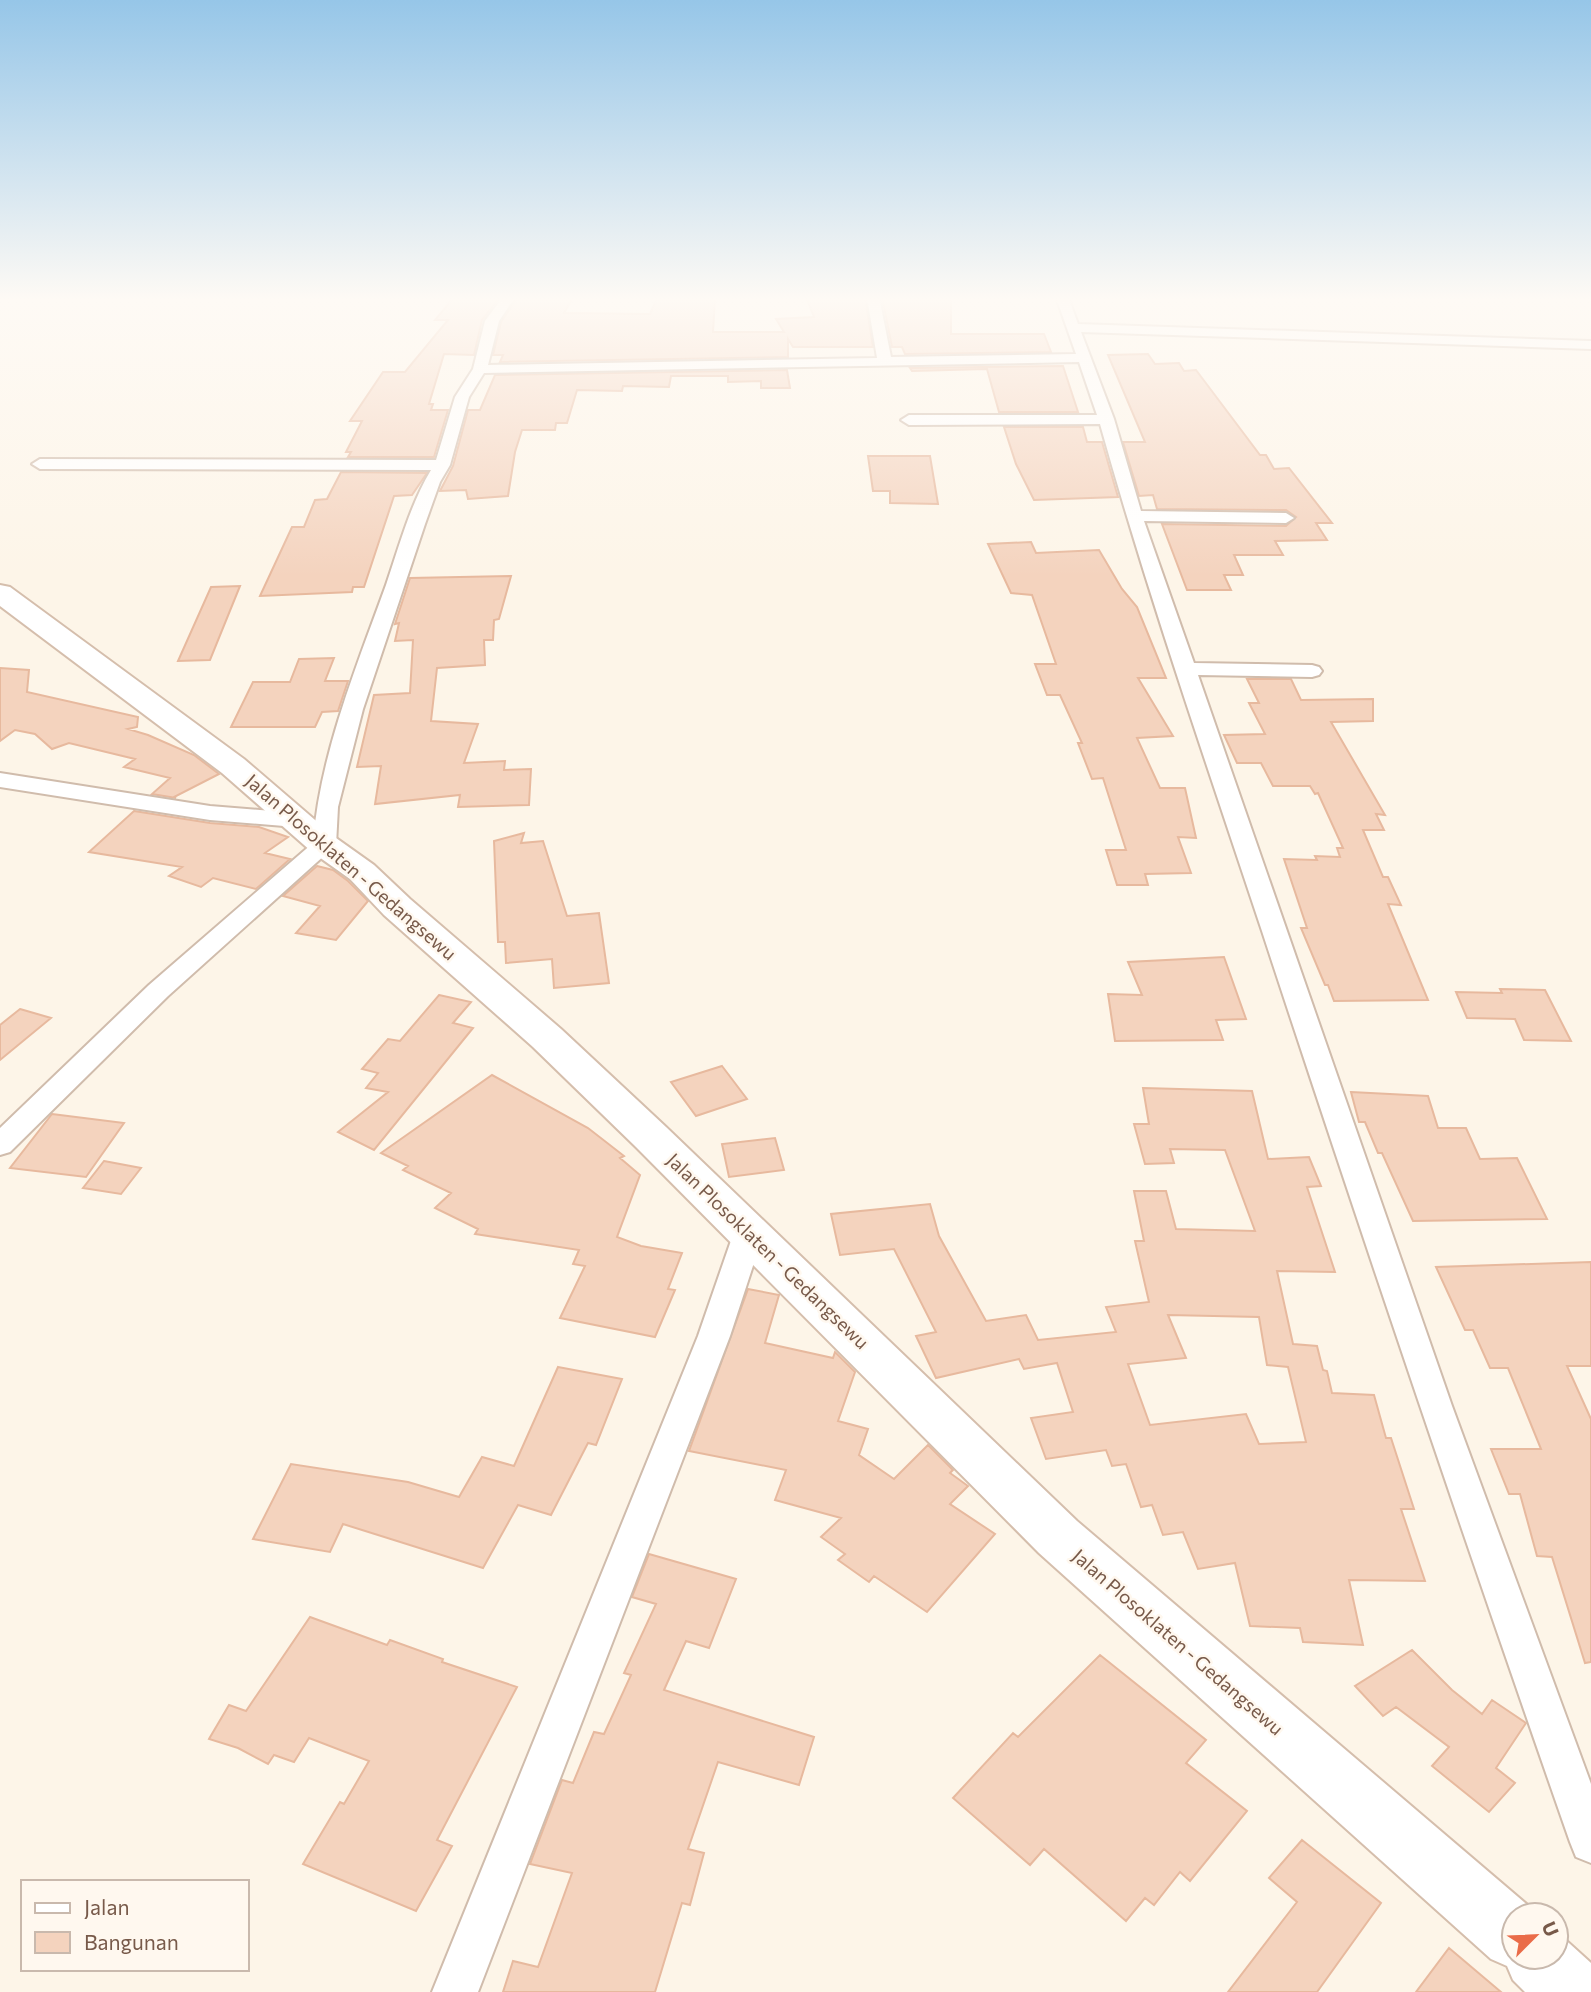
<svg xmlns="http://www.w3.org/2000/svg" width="1591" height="1992" font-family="Commissioner,sans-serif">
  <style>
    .building { fill: #f4d3be; stroke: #e7b99e; stroke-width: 2; fill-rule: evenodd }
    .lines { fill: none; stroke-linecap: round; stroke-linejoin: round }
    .minor-casing { stroke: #d0bcac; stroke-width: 4 }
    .secondary-casing { stroke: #d5beac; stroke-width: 4 }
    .minor { fill: #fff; fill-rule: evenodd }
    .secondary { fill: #fff; fill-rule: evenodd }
    .labels { text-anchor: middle; stroke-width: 5; stroke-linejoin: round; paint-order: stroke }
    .street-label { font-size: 19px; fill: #785a4a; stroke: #fff8ef }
  </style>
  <rect width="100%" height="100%" fill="#fdf5e8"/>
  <path class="building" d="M 454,297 L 500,297 L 482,320 L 474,355 L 444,354 L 429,404 L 433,404 L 431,410 L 448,410 L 434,457 L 348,457 L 351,452 L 346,452 L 362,421 L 350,421 L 383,372 L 405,372 L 448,320 L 435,320 Z
    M 518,297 L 564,297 L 563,299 L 572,299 L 564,313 L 650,314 L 657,298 L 715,299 L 713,332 L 784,332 L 776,319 L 814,317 L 806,297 L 865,297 L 873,347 L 793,347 L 788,339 L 788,357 L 500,362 L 503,355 L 493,355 L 501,322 Z
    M 882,297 L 951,297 L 951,334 L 1044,334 L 1051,352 L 905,354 L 902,347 L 892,347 Z
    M 1148,354 L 1155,364 L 1179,363 L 1184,371 L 1196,370 L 1260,455 L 1266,455 L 1274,469 L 1289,468 L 1332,523 L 1316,523 L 1327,540 L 1275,541 L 1283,555 L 1234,555 L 1243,575 L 1224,575 L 1231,590 L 1187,590 L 1162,524 L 1286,526 L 1296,517 L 1286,510 L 1157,509 L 1153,495 L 1139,496 L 1123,442 L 1145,442 L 1108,355 Z
    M 1063,366 L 1078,412 L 999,412 L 987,369 L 912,371 L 910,368 Z
    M 787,370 L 790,388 L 761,388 L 761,381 L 728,382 L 728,376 L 671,376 L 669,387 L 623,386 L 622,391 L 577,390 L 567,423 L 556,423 L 555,430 L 522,430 L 515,452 L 508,496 L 468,499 L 466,490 L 440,491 L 453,466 L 468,410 L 480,410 L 495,375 Z
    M 1004,427 L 1083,427 L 1087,442 L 1102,442 L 1118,497 L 1034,500 L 1016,464 Z
    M 868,456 L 930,456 L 938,504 L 890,503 L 890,491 L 873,491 Z
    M 341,472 L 427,473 L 412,495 L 394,496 L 364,587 L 353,587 L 352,592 L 260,596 L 292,527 L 304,527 L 315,500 L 327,499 Z
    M 1031,542 L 1036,553 L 1099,550 L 1122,589 L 1137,607 L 1166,678 L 1138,678 L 1173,736 L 1137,738 L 1160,788 L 1185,788 L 1196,838 L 1178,837 L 1191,873 L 1145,874 L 1148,885 L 1117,885 L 1106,850 L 1126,850 L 1103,778 L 1092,779 L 1078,743 L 1082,743 L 1060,695 L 1047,695 L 1035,664 L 1056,664 L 1032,595 L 1011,593 L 988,544 Z
    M 511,576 L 499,619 L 494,620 L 493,640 L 484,640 L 485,665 L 437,668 L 431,721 L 478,724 L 464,763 L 505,761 L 504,770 L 531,769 L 529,805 L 458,807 L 460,795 L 375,804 L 381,766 L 357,767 L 374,695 L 410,693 L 413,640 L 395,641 L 399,623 L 395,624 L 410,578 Z
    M 240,586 L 210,660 L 178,661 L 211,587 Z
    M 334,658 L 325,681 L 348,681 L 338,711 L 322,712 L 315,727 L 231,727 L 253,682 L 290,682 L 299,659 Z
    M 0,668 L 29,670 L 27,692 L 138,717 L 137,727 L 128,729 L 148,735 L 194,755 L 219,774 L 174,797 L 176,798 L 152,794 L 170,778 L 124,767 L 135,759 L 69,743 L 52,749 L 35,734 L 15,730 L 0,741 Z
    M 1247,679 L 1291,679 L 1301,700 L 1373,699 L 1373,721 L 1331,722 L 1385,815 L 1376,814 L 1384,830 L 1363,830 L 1383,877 L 1388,877 L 1401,905 L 1388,904 L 1428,1000 L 1334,1001 L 1328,985 L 1325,985 L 1301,928 L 1307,928 L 1284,859 L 1317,860 L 1315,856 L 1340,857 L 1337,848 L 1343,848 L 1318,793 L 1315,794 L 1310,786 L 1273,786 L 1261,763 L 1237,763 L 1224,735 L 1265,734 L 1249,703 L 1259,703 Z
    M 134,811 L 210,823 L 259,827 L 288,837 L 265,853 L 290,859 L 256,889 L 213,878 L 201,887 L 169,876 L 182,867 L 89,852 Z
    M 524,833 L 521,843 L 543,841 L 567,916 L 599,913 L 609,983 L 554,988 L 552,959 L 506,963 L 505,942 L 498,942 L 494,841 Z
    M 317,866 L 333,870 L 348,881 L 368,901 L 336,940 L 296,933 L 320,906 L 283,896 Z
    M 1224,957 L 1246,1019 L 1216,1020 L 1223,1040 L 1115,1041 L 1108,994 L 1142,995 L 1128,962 Z
    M 1500,989 L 1545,990 L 1571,1041 L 1524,1040 L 1515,1019 L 1467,1018 L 1456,992 L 1502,993 Z
    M 439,995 L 471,1002 L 453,1023 L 473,1028 L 374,1150 L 338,1132 L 388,1092 L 366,1088 L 378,1073 L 362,1069 L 388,1039 L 400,1041 Z
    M 20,1009 L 51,1018 L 0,1060 L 0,1025 Z
    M 722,1066 L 747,1099 L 696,1116 L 671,1082 Z
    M 492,1075 L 588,1128 L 624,1156 L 620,1158 L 640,1175 L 617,1237 L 641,1246 L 682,1253 L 668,1289 L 675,1290 L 655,1337 L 560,1318 L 585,1266 L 573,1264 L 579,1250 L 475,1234 L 478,1229 L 435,1208 L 451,1193 L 403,1170 L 408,1166 L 381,1153 Z
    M 1143,1088 L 1252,1091 L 1268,1159 L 1309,1157 L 1321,1186 L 1307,1187 L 1335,1272 L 1277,1271 L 1293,1344 L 1317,1346 L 1323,1370 L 1327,1371 L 1332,1393 L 1374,1395 L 1386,1438 L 1391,1438 L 1414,1509 L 1401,1509 L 1425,1581 L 1349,1580 L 1363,1645 L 1303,1642 L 1300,1628 L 1250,1626 L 1235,1563 L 1198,1569 L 1183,1532 L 1163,1535 L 1152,1505 L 1141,1507 L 1126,1464 L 1112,1466 L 1106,1450 L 1046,1459 L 1031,1418 L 1073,1412 L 1057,1363 L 1024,1369 L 1019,1359 L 936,1378 L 916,1336 L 936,1332 L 894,1249 L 840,1255 L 831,1214 L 930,1204 L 939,1236 L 986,1321 L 1026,1315 L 1038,1340 L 1116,1332 L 1106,1307 L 1149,1302 L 1135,1241 L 1144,1241 L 1134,1191 L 1166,1191 L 1176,1229 L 1255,1231 L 1225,1150 L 1170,1149 L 1174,1163 L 1145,1164 L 1134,1124 L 1149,1124 ZM 1168,1315 L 1259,1317 L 1267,1365 L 1288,1367 L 1306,1442 L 1259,1444 L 1246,1414 L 1150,1425 L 1128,1364 L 1186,1358 Z
    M 1351,1092 L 1428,1096 L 1438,1128 L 1466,1128 L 1480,1159 L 1517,1158 L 1547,1219 L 1413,1221 L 1382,1153 L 1378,1153 L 1365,1122 L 1359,1122 Z
    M 52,1114 L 124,1123 L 86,1177 L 10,1168 Z
    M 775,1138 L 784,1170 L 729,1177 L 722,1144 Z
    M 104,1161 L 141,1168 L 121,1194 L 83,1188 Z
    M 1591,1262 L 1591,1366 L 1567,1366 L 1591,1419 L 1591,1662 L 1585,1663 L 1552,1557 L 1537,1556 L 1520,1494 L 1509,1494 L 1491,1449 L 1541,1449 L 1508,1368 L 1490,1368 L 1473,1330 L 1465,1330 L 1436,1267 Z
    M 748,1289 L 779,1295 L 765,1343 L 833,1358 L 835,1352 L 855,1372 L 838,1421 L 868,1429 L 859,1455 L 894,1479 L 928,1445 L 953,1470 L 950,1473 L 968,1486 L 950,1504 L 995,1534 L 927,1612 L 874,1576 L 869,1582 L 838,1560 L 845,1554 L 821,1537 L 841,1518 L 775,1500 L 786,1470 L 689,1451 Z
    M 558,1367 L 622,1379 L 596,1445 L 588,1443 L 551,1515 L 518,1505 L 483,1568 L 343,1524 L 330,1552 L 253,1539 L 291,1464 L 408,1482 L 459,1497 L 482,1457 L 514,1466 Z
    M 649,1554 L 736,1579 L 709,1648 L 686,1641 L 664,1690 L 814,1737 L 799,1785 L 718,1762 L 688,1849 L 704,1853 L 690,1905 L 682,1903 L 655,1992 L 503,1992 L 513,1961 L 538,1967 L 572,1873 L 530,1864 L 562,1780 L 573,1783 L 594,1732 L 604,1734 L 631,1675 L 624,1673 L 656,1604 L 632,1597 Z
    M 310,1617 L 387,1645 L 390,1640 L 443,1659 L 442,1662 L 517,1687 L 437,1840 L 452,1846 L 416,1911 L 303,1864 L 340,1802 L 344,1804 L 369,1761 L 309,1738 L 294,1762 L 274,1755 L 268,1764 L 238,1748 L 209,1739 L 229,1705 L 246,1711 Z
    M 1412,1650 L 1452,1690 L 1482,1714 L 1492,1700 L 1526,1723 L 1496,1768 L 1515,1783 L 1489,1812 L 1432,1766 L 1449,1747 L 1396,1707 L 1383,1716 L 1355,1686 Z
    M 1100,1655 L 1206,1740 L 1186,1763 L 1247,1811 L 1190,1881 L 1180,1872 L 1154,1905 L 1145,1898 L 1126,1921 L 1044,1849 L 1030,1865 L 953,1798 L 1013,1733 L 1018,1737 Z
    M 1302,1840 L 1381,1903 L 1317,1992 L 1228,1992 L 1297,1902 L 1269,1878 Z
    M 1449,1948 L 1501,1992 L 1416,1992 Z"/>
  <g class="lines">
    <g class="minor-casing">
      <path id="minor" d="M 503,297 L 515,297 L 499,321 L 488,365 L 877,358 L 867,297 L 879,297 L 891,357 L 1076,354 L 1056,297 L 1068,297 L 1078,324 L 1591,341 L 1591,349 L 1081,332 L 1114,419 L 1141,511 L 1286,513 L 1294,518 L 1286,523 L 1144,521 L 1194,663 L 1312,665 L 1319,667 L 1322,671 L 1319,675 L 1312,677 L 1198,675 L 1452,1406 L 1591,1784 L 1591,1863 L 1576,1857 L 1570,1842 C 1464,1539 1362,1236 1262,931 C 1206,762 1148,595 1100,424 L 909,425 L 901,420 L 909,415 L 1097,415 L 1079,362 L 484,373 L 469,397 L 450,465 L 440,482 L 425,524 L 363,709 L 338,807 L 336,845 L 168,996 L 10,1152 L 0,1155 L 0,1128 L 149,985 L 313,843 C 320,754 356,668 386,585 C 399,547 410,505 431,470 L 40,469 L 32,464 L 40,459 L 436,460 L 455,397 L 473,369 L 485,321 Z
        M 0,773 L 210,806 L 296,813 L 304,815 L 307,820 L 304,825 L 296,827 L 210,820 L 0,787 Z
        M 749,1221 L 760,1224 L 764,1232 L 730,1336 L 478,1992 L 432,1992 L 698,1336 L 734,1232 L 738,1224 Z"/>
    </g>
    <g class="secondary-casing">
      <path id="secondary" d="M 0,585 L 10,587 L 244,759 L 336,838 L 374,865 L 410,899 L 561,1029 L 666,1127 L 1077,1521 L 1537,1913 L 1538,1915 L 1514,1915 L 1514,1957 L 1556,1957 L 1556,1932 L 1559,1934 L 1591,1963 L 1591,1992 L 1525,1992 L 1513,1980 L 1507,1966 L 1491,1959 L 1039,1553 L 636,1147 L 533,1047 L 384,915 L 350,879 L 312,852 L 222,773 L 0,606 Z"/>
    </g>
    <use href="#minor" class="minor"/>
    <use href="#secondary" class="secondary"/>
  </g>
  <linearGradient id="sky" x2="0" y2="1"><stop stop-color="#96c6e8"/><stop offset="0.52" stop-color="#fefaf5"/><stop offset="1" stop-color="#fefaf5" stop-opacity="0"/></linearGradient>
  <rect width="1591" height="576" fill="url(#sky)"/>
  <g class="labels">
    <g class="street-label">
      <text transform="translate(351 867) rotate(41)" y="7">Jalan Plosoklaten - Gedangsewu</text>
      <text transform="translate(768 1251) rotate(44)" y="7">Jalan Plosoklaten - Gedangsewu</text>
      <text transform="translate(1178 1642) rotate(41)" y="7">Jalan Plosoklaten - Gedangsewu</text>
    </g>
  </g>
  <rect x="21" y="1880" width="228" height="91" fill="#fff8ef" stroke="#c9b9ad" stroke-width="2"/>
  <rect x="35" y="1903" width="35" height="10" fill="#ffffff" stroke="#c9b9ad" stroke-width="2"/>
  <text x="84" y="1915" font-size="21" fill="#785a4a">Jalan</text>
  <rect x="35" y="1932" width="35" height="21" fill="#f4d3be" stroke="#c9b9ad" stroke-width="2"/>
  <text x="84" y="1950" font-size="21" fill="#785a4a">Bangunan</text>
  <g transform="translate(1535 1936) rotate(66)"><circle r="33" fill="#fff8ef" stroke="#c9b9ad" stroke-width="2"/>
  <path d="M0-5L12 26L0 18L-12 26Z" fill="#ea6c49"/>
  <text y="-10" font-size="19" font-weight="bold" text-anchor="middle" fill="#785a4a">U</text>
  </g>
</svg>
